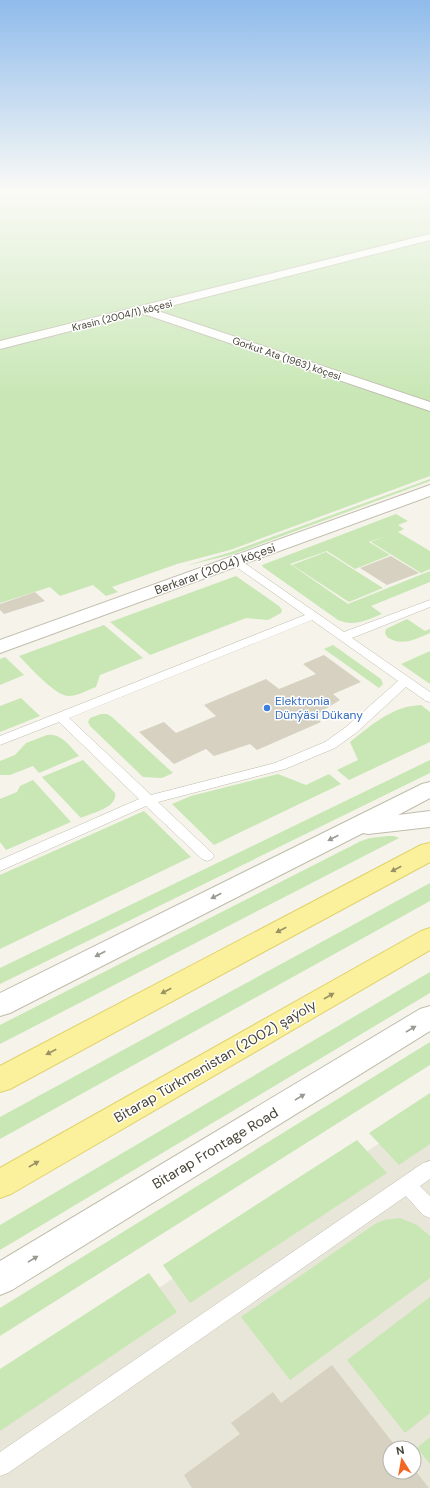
<svg xmlns="http://www.w3.org/2000/svg" width="430" height="1488" font-family="'DM Sans',sans-serif">
  <style>
    .residential { fill: #e8e6d8; fill-rule: evenodd }
    .green { fill: #c8e7b5 }
    .building { fill: #d6d1c0 }
    .lines { fill: none; stroke-linecap: round; stroke-linejoin: round }
    .service-casing { stroke: #c0bdad; stroke-width: 1 }
    .minor-casing { stroke: #c0bdad; stroke-width: 2 }
    .tertiary-casing { stroke: #c0bdad; stroke-width: 2 }
    .primary-casing { stroke: #e0d26c; stroke-width: 2 }
    .service { fill: #fff; fill-rule: evenodd }
    .minor { fill: #fff; fill-rule: evenodd }
    .tertiary { fill: #fff; fill-rule: evenodd }
    .primary { fill: #fbf19d; fill-rule: evenodd }
    .oneway { fill: #9a9992 }
    .oneway2 { fill: #999265 }
    .shop-dot { fill: #3f7fe0; stroke: #fff; stroke-width: 1.5 }
    .labels { text-anchor: middle; stroke-width: 3; stroke-linejoin: round; paint-order: stroke }
    .far-street-label { font-size: 10px; fill: #484538; stroke: #fff }
    .street-label { font-size: 12px; fill: #484538; stroke: #fff }
    .shop-label { font-size: 12px; fill: #366cbe; stroke: #fff; text-anchor: start }
    .near-street-label { font-size: 14px; fill: #484538; stroke: #fff }
  </style>
  <rect width="100%" height="100%" fill="#f5f3ea"/>
  <path class="residential" d="M 430,1110 L 430,1488 L 0,1488 L 0,1392 ZM 390,1448 L 414,1448 L 414,1472 L 390,1472 Z"/>
  <path class="green" d="M 0,189 L 430,189 L 430,476 L 230,550 L 177,564 L 112,587 L 118,592 L 106,596 L 93,585 L 60,596 L 50,587 L 0,603 Z
    M 430,479 L 430,481 L 234,554 L 185,566 L 231,552 Z
    M 396,514 L 408,521 L 398,525 L 404,529 L 398,532 L 430,551 L 430,569 L 421,573 L 371,542 L 386,536 L 369,542 L 390,555 L 355,569 L 327,551 L 290,564 L 348,604 L 430,571 L 430,582 L 371,606 L 382,614 C 367,620 354,627 338,620 L 263,567 L 262,565 Z
    M 326,552 L 383,588 L 349,602 L 292,565 Z
    M 236,576 L 279,606 L 282,610 L 281,613 L 268,620 L 246,618 L 150,655 L 110,622 Z
    M 407,619 L 425,631 L 430,629 L 430,633 C 416,639 402,647 387,637 L 385,633 L 386,629 Z
    M 104,625 L 143,658 L 100,675 L 96,687 C 87,690 78,696 69,696 C 55,696 29,666 19,656 Z
    M 333,645 L 381,679 L 383,684 L 379,688 L 324,649 Z
    M 430,651 L 430,684 L 401,664 Z
    M 5,657 L 24,675 L 0,685 L 0,659 Z
    M 21,698 L 40,716 L 0,732 L 0,706 Z
    M 421,705 L 430,712 L 430,742 L 349,780 L 337,770 L 358,760 L 350,742 C 372,725 392,706 421,705 Z
    M 101,714 L 107,714 L 112,717 L 173,773 L 162,778 L 143,777 L 90,726 L 88,722 L 90,718 Z
    M 47,735 C 62,733 70,747 79,756 L 39,773 L 33,766 L 10,775 L 0,775 L 0,761 L 15,755 L 26,743 Z
    M 83,760 L 115,793 C 118,808 91,813 81,818 L 42,777 Z
    M 430,760 L 430,773 L 0,984 L 0,968 Z
    M 278,774 L 306,785 L 329,774 L 341,784 L 214,845 L 172,804 L 191,796 Z
    M 33,780 L 71,822 L 6,850 L 0,842 L 0,799 L 17,792 L 20,786 Z
    M 144,811 L 191,857 L 0,949 L 0,875 Z
    M 388,836 L 394,836 L 399,838 L 0,1044 L 0,1025 L 361,841 L 370,838 Z
    M 430,883 L 430,901 L 0,1139 L 0,1117 Z
    M 430,972 L 430,993 L 0,1250 L 0,1225 Z
    M 430,1042 L 430,1065 L 0,1336 L 0,1308 Z
    M 430,1093 L 430,1144 L 399,1165 L 369,1133 Z
    M 357,1140 L 387,1173 L 190,1303 L 163,1265 Z
    M 400,1218 L 417,1225 L 430,1236 L 430,1278 L 290,1380 L 241,1317 L 375,1224 L 384,1220 Z
    M 149,1273 L 177,1312 L 0,1431 L 0,1369 Z
    M 430,1297 L 430,1413 L 405,1433 L 347,1360 Z
    M 430,1437 L 430,1464 L 417,1448 Z"/>
  <path class="building" d="M 391,556 L 419,573 L 387,585 L 360,568 Z
    M 35,592 L 45,601 L 4,614 L 0,610 L 0,604 Z
    M 324,655 L 361,682 L 333,694 L 340,700 L 314,716 L 321,722 L 257,750 L 250,744 L 214,756 L 206,749 L 174,764 L 139,732 L 164,722 L 176,733 L 216,716 L 204,705 L 266,679 L 279,689 L 316,674 L 303,664 Z
    M 332,1365 L 397,1448 L 390,1448 L 390,1472 L 414,1472 L 414,1469 L 429,1488 L 192,1488 L 184,1475 L 240,1434 L 231,1423 L 273,1392 L 281,1403 Z"/>
  <g class="lines">
    <g class="service-casing">
      <path id="service" d="M 236,559 L 240,560 L 344,632 L 430,600 L 430,607 L 352,638 L 430,692 L 430,702 L 426,701 L 406,687 L 356,733 L 335,748 L 285,769 L 158,802 L 212,853 L 214,856 L 212,859 L 207,861 L 202,859 L 146,806 L 0,871 L 0,860 L 139,799 L 59,722 L 0,745 L 0,736 L 305,615 L 232,564 L 231,562 ZM 312,620 L 398,681 L 346,727 L 325,742 L 275,763 L 151,795 L 69,718 Z
        M 430,1161 L 430,1179 L 420,1186 L 430,1196 L 430,1218 L 423,1215 L 406,1196 L 8,1473 L 0,1476 L 0,1452 L 423,1163 Z"/>
    </g>
    <g class="minor-casing">
      <path id="minor" d="M 430,234 L 430,240 L 155,310 L 430,402 L 430,411 L 141,313 L 0,349 L 0,341 Z
        M 430,782 L 430,798 L 398,815 L 430,811 L 430,827 L 368,834 L 363,833 L 10,1013 L 0,1016 L 0,993 L 422,784 Z
        M 430,1006 L 430,1031 L 12,1290 L 0,1295 L 0,1261 L 420,1009 Z"/>
    </g>
    <g class="tertiary-casing">
      <path id="tertiary" d="M 430,485 L 430,496 L 0,653 L 0,640 Z"/>
    </g>
    <g class="primary-casing">
      <path id="primary" d="M 430,843 L 430,862 L 10,1089 L 0,1092 L 0,1066 L 421,845 Z
        M 430,928 L 430,950 L 11,1194 L 0,1198 L 0,1168 L 421,931 Z"/>
    </g>
    <use href="#service" class="service"/>
    <use href="#minor" class="minor"/>
    <use href="#tertiary" class="tertiary"/>
    <use href="#primary" class="primary"/>
  </g>
  <defs><path id="oneway-solid" d="M-6-.8H1V-3.2L6.5 0L1 3.2V.8H-6Z"/></defs>
  <g class="oneway">
    <use href="#oneway-solid" transform="translate(333 838) rotate(153)"/>
    <use href="#oneway-solid" transform="translate(216 896) rotate(153)"/>
    <use href="#oneway-solid" transform="translate(100 954) rotate(153)"/>
    <use href="#oneway-solid" transform="translate(411 1029) rotate(-31)"/>
    <use href="#oneway-solid" transform="translate(300 1097) rotate(-31)"/>
    <use href="#oneway-solid" transform="translate(33 1259) rotate(-31)"/>
  </g>
  <g class="oneway2">
    <use href="#oneway-solid" transform="translate(396 869) rotate(152)"/>
    <use href="#oneway-solid" transform="translate(281 930) rotate(152)"/>
    <use href="#oneway-solid" transform="translate(166 991) rotate(152)"/>
    <use href="#oneway-solid" transform="translate(329 996) rotate(-30)"/>
    <use href="#oneway-solid" transform="translate(51 1052) rotate(152)"/>
    <use href="#oneway-solid" transform="translate(34 1164) rotate(-30)"/>
  </g>
  <linearGradient id="sky" x2="0" y2="1"><stop stop-color="#8fbbeb"/><stop offset="0.48" stop-color="#fafaf6"/><stop offset="1" stop-color="#fafaf6" stop-opacity="0"/></linearGradient>
  <rect width="430" height="397" fill="url(#sky)"/>
  <circle class="shop-dot" cx="267" cy="708" r="4"/>
  <g class="labels">
    <g class="far-street-label">
      <text transform="translate(122 315) rotate(-14)" y="4">Krasin (2004/1) köçesi</text>
      <text transform="translate(287 358) rotate(19)" y="4">Gorkut Ata (1963) köçesi</text>
    </g>
    <g class="street-label">
      <text transform="translate(215 569) rotate(-20)" y="4">Berkarar (2004) köçesi</text>
    </g>
    <g class="shop-label">
      <text x="275" y="705">Elektronia<tspan x="275" dy="14">Dünýäsi Dükany</tspan></text>
    </g>
    <g class="near-street-label">
      <text transform="translate(215 1061) rotate(-30)" y="5">Bitarap Türkmenistan (2002) şaýoly</text>
      <text transform="translate(215 1148) rotate(-31)" y="5">Bitarap Frontage Road</text>
    </g>
  </g>
  <g transform="translate(402 1460) rotate(349)"><circle r="19" fill="#ffffff" stroke="#b6b5af"/>
  <path d="M0-3L7 15L0 10L-7 15Z" fill="#f36723"/>
  <text y="-6" font-size="11" font-weight="bold" text-anchor="middle" fill="#484538">N</text>
  </g>
</svg>
